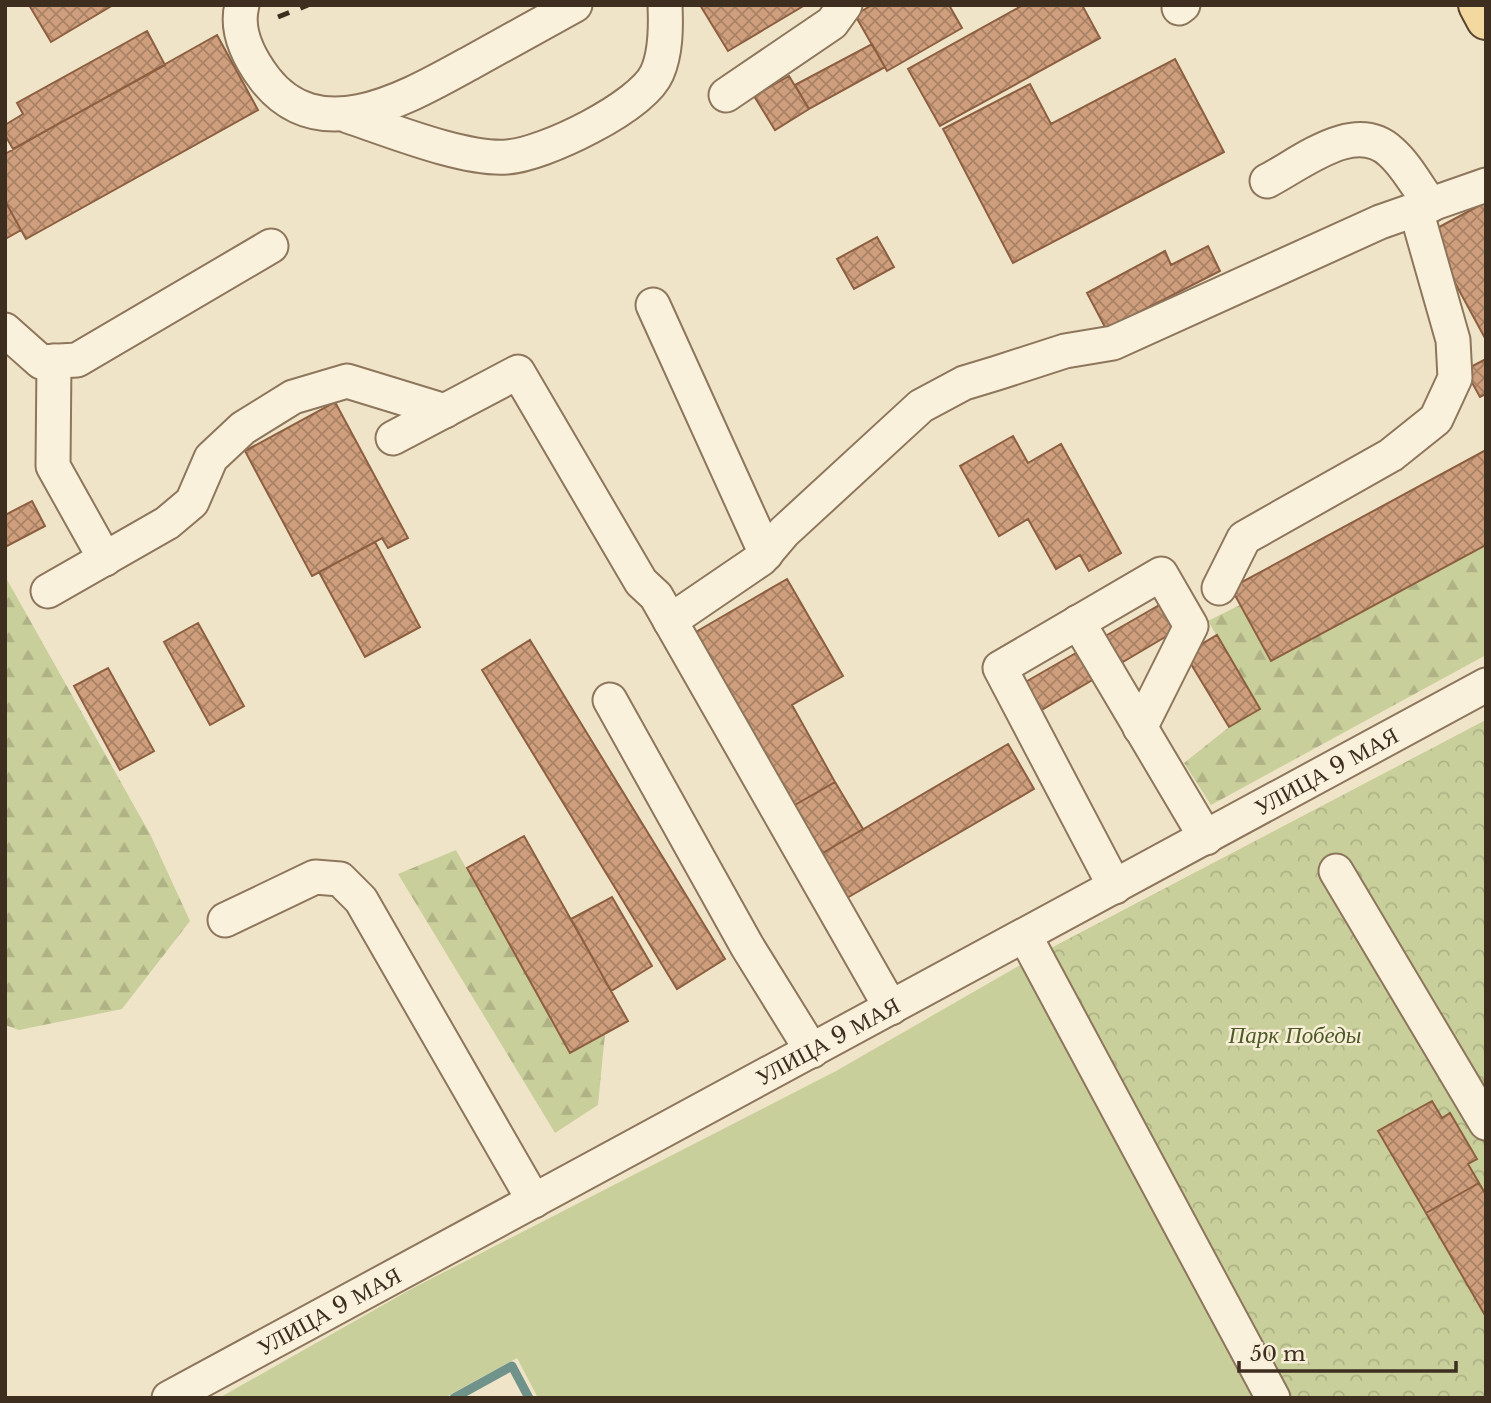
<svg xmlns="http://www.w3.org/2000/svg" width="1491" height="1403" font-family="'Libre Baskerville',serif">
  <style>
    .grass { fill: #c9cf9b }
    .forest { fill: url(#forest-firs) }
    .park { fill: url(#park-crowns) }
    .lines { fill: none; stroke-linecap: round; stroke-linejoin: round }
    .stream { stroke: #6f938a; stroke-width: 9 }
    .building { fill: url(#building-cross-hatch); stroke: #8d5f41; stroke-width: 2 }
    .minor-casing { stroke: #8d765c; stroke-width: 37 }
    .major-casing { stroke: #5b4430; stroke-width: 42 }
    .minor { stroke: #faf1dc; stroke-width: 33 }
    .major { stroke: #f3d9a0; stroke-width: 38 }
    .rail { stroke: #3d2e20; stroke-width: 5; stroke-dasharray: 12 12; stroke-linecap: butt }
    .labels { text-anchor: middle; stroke-width: 5; stroke-linejoin: round; paint-order: stroke }
    .street-label { font-size: 23px; fill: #3d2e20; stroke: #f7eed8 }
    .park-label { font-size: 23px; font-style: italic; fill: #4d5a26; stroke: #f7eed8 }
  </style>
  <defs>
    <pattern id="forest-firs" width="22" height="20" patternUnits="userSpaceOnUse" patternTransform="scale(1.75)"><rect width="22" height="20" fill="#c9cf9b"/><path d="M5 1l3.5 6h-7zM16 11l3.5 6h-7z" fill="#aeb285"/></pattern>
    <pattern id="park-crowns" width="20" height="18" patternUnits="userSpaceOnUse" patternTransform="scale(1.75)"><rect width="20" height="18" fill="#c9cf9b"/><path d="M2 6a3 3 0 1 1 6 0M12 15a3 3 0 1 1 6 0" fill="none" stroke="#aeb285"/></pattern>
    <pattern id="building-cross-hatch" width="8" height="8" patternUnits="userSpaceOnUse" patternTransform="scale(1.75)"><rect width="8" height="8" fill="#cf9f7d"/><path d="M0 0l8 8M0 8l8-8" fill="none" stroke="#a98266"/></pattern>
  </defs>
  <rect width="100%" height="100%" fill="#f0e4c8"/>
  <path class="grass" d="M 1486,720 L 1486,1398 L 538,1398 L 517,1358 L 444,1398 L 219,1398 L 413,1288 L 836,1071 L 1036,956 Z"/>
  <path class="forest" d="M 1486,545 L 1486,655 L 1211,805 L 1184,763 L 1229,727 L 1260,709 L 1208,621 L 1240,605 L 1271,661 Z
    M 5,576 L 150,834 L 190,921 L 122,1009 L 19,1030 L 5,1025 Z
    M 456,850 L 570,1053 L 605,1034 L 598,1105 L 555,1133 L 398,874 Z"/>
  <path class="park" d="M 1486,720 L 1486,1398 L 1273,1398 L 1036,956 Z"/>
  <g class="lines">
    <path class="stream" d="M 454,1398 L 512,1366 L 529,1398"/>
  </g>
  <path class="building" d="M 29,5 L 113,5 L 51,42 Z
    M 700,5 L 805,5 L 728,51 Z
    M 872,5 L 949,5 L 962,28 L 887,71 L 855,15 Z
    M 1023,5 L 1082,5 L 1100,38 L 940,126 L 908,69 Z
    M 147,31 L 165,65 L 13,149 L 5,135 L 5,125 L 23,114 L 17,103 Z
    M 217,35 L 258,110 L 26,239 L 5,201 L 5,154 Z
    M 872,44 L 885,67 L 809,109 L 795,85 Z
    M 1175,59 L 1224,152 L 1013,263 L 943,129 L 1030,84 L 1051,124 Z
    M 789,76 L 809,109 L 775,130 L 754,96 Z
    M 5,201 L 21,230 L 5,239 Z
    M 1486,202 L 1486,340 L 1428,233 Z
    M 877,237 L 894,267 L 854,289 L 837,259 Z
    M 1208,246 L 1220,271 L 1106,329 L 1087,293 L 1165,251 L 1171,265 Z
    M 1486,359 L 1486,394 L 1480,397 L 1465,370 Z
    M 335,402 L 408,538 L 388,548 L 382,538 L 312,576 L 245,451 Z
    M 1013,436 L 1028,463 L 1061,444 L 1121,553 L 1089,571 L 1080,555 L 1056,569 L 1028,519 L 999,536 L 960,466 Z
    M 1486,450 L 1486,545 L 1271,661 L 1231,588 Z
    M 32,501 L 45,526 L 5,547 L 5,515 Z
    M 375,542 L 420,627 L 365,657 L 319,572 L 312,576 Z
    M 787,579 L 843,676 L 792,705 L 835,782 L 793,806 L 694,633 Z
    M 1161,604 L 1177,630 L 1038,712 L 1022,684 Z
    M 198,623 L 244,706 L 210,725 L 164,642 Z
    M 1217,635 L 1260,709 L 1229,727 L 1185,654 Z
    M 530,640 L 725,959 L 677,989 L 482,670 Z
    M 108,668 L 154,751 L 120,770 L 74,686 Z
    M 1008,744 L 1034,789 L 847,898 L 821,854 Z
    M 835,782 L 863,829 L 821,854 L 793,806 Z
    M 524,836 L 628,1021 L 570,1053 L 467,868 Z
    M 612,897 L 652,966 L 611,991 L 571,919 Z
    M 1432,1101 L 1442,1118 L 1450,1113 L 1477,1159 L 1468,1164 L 1479,1183 L 1426,1213 L 1378,1131 Z
    M 1479,1183 L 1486,1195 L 1486,1317 L 1426,1213 Z"/>
  <g class="lines">
    <g class="minor-casing">
      <g id="minor">
        <path d="M 242,5 C 235,31 250,59 265,79 C 321,151 411,95 472,62 C 506,43 541,24 575,5"/>
        <path d="M 1179,8 L 1183,5"/>
        <path d="M 726,95 L 832,23 L 845,5"/>
        <path d="M 348,116 C 390,130 464,160 507,157 C 543,155 642,107 657,73 C 666,53 666,27 665,5"/>
        <path d="M 1267,181 C 1302,163 1355,118 1391,152 C 1407,166 1418,188 1431,205"/>
        <path d="M 653,305 L 766,554"/>
        <path d="M 5,330 L 41,362 L 77,360 L 271,246"/>
        <path d="M 54,361 L 53,466 L 105,559"/>
        <path d="M 393,438 L 518,372 L 641,582 L 656,596 L 891,1008"/>
        <path d="M 1219,588 L 1244,538 L 1391,455 L 1436,419 L 1455,378 L 1453,340 L 1416,210"/>
        <path d="M 48,591 L 167,523 L 192,502 L 211,458 L 243,428 L 293,397 L 347,381 L 445,411"/>
        <path d="M 670,621 L 761,559 L 784,532 L 921,406 L 964,383 L 997,373 L 1065,351 L 1113,343 L 1380,222 L 1486,185"/>
        <path d="M 1078,622 L 1206,838"/>
        <path d="M 610,700 L 747,946 L 812,1051"/>
        <path d="M 1336,871 L 1486,1123"/>
        <path d="M 1115,887 L 1000,668 L 1161,574 L 1191,626 L 1140,728"/>
        <path d="M 225,920 L 315,877 L 340,879 L 361,900 L 534,1201"/>
        <path d="M 1025,936 L 1273,1398"/>
        <path id="s1" d="M 169,1398 L 1486,685"/>
      </g>
    </g>
    <g class="major-casing">
      <path id="major" d="M 1478,5 L 1486,20"/>
    </g>
    <use href="#minor" class="minor"/>
    <use href="#major" class="major"/>
    <path class="rail" d="M 278,17 L 308,5"/>
  </g>
  <g class="labels">
    <g class="street-label">
      <text dy="8" stroke="none"><textPath href="#s1" startOffset="1316">УЛИЦА 9 МАЯ</textPath></text>
      <text dy="8" stroke="none"><textPath href="#s1" startOffset="749">УЛИЦА 9 МАЯ</textPath></text>
      <text dy="8" stroke="none"><textPath href="#s1" startOffset="182">УЛИЦА 9 МАЯ</textPath></text>
    </g>
    <g class="park-label">
      <text x="1295" y="1043">Парк Победы</text>
    </g>
  </g>
  <rect width="1491" height="1403" fill="none" stroke="#3d2e20" stroke-width="14"/>
  <path d="M1239 1361v10h217v-10" fill="none" stroke="#3d2e20" stroke-width="3.5"/>
  <text x="1250" y="1361" font-size="21" fill="#3d2e20" stroke="#f7eed8" stroke-width="5" paint-order="stroke">50 m</text>
</svg>
